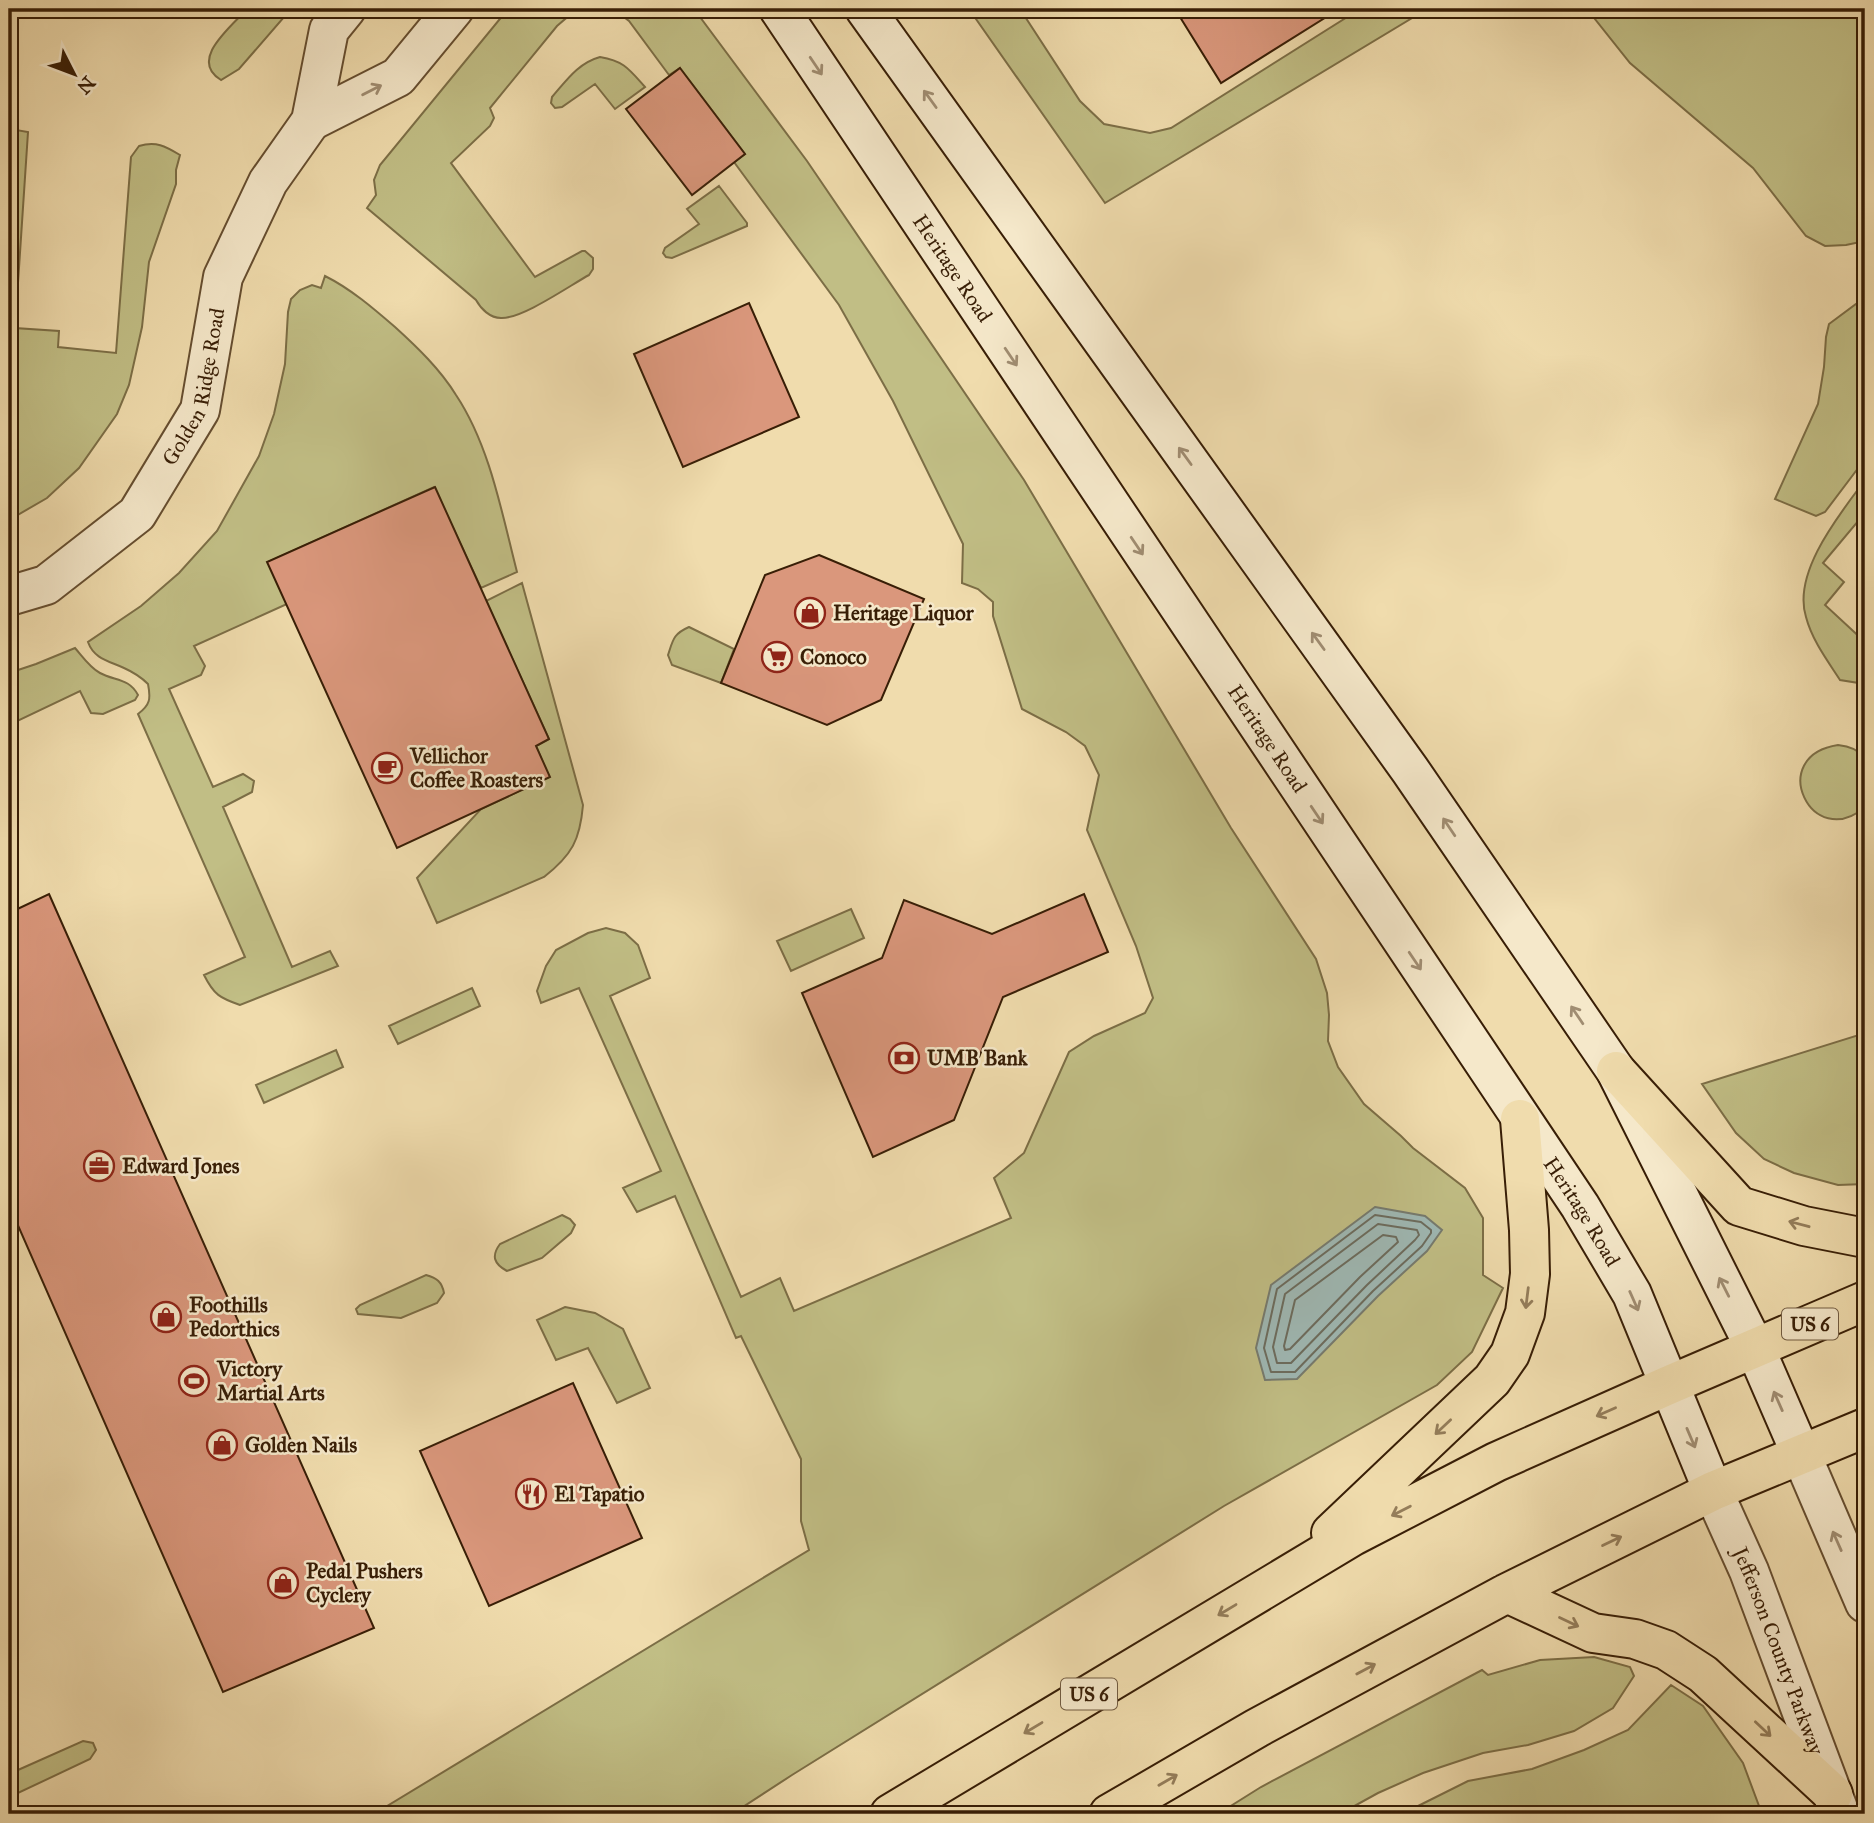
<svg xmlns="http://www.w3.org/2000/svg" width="1874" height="1823" font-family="'IM FELL Great Primer',serif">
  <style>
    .green { fill: #c1be85; stroke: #7c6e46; stroke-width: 2 }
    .water { fill: #9fb9b5; stroke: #767b6f; stroke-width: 2 }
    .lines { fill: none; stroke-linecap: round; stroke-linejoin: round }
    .shore { stroke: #6c6c5e; stroke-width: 2 }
    .building { fill: #da977c; stroke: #381e06; stroke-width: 2 }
    .minor-casing { stroke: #664e30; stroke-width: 42 }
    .tertiary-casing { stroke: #664e30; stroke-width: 42 }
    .secondary-casing { stroke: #381e06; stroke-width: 42 }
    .trunk-casing { stroke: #381e06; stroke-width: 42 }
    .minor { stroke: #f5e8ca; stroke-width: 38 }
    .tertiary { stroke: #f5e8ca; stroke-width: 38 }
    .secondary { stroke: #f5e8ca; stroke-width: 38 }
    .trunk { stroke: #f0dcad; stroke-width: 38 }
    .oneway { stroke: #a08d72 }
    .oneway2 { stroke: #947d5a }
    .labels { text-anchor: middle; stroke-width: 5; stroke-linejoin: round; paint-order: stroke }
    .shield { fill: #f5e8ca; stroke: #715b41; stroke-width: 2 }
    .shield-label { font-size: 19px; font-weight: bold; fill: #381e06 }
    .street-label { font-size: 21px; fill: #381e06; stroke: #f5e8ca }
    .poi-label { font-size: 21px; font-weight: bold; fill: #381e06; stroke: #f5e8ca; text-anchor: start }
  </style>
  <rect width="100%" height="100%" fill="#f0dcad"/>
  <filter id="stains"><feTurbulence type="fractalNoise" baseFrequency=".00286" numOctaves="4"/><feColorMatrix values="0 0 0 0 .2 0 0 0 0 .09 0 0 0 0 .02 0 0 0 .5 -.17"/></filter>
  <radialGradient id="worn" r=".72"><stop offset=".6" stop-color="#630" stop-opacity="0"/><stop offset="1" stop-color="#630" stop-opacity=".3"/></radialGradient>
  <path class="green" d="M 247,9 L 291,9 L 239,69 L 221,80 C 188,60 231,27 247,9 Z
    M 508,9 L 587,9 L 571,14 L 557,26 L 490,108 L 494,118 L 490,126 L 451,163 L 535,277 L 582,251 L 585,251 L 593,258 L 593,269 L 589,275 C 569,286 522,319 501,318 C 490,318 481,309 476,300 L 367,208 L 376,195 L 374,180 L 380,165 Z
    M 605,9 L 694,9 L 807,161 L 1024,480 L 1231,828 L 1316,959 L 1327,993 L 1329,1015 L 1328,1041 L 1338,1067 L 1364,1104 L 1401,1136 L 1413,1148 L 1465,1188 L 1483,1218 L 1483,1275 L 1503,1288 L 1472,1352 L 1437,1385 L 1224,1506 L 792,1775 L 732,1814 L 374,1814 L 809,1550 L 801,1521 L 801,1459 L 741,1336 L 736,1338 L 675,1196 L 637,1212 L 623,1188 L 661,1171 L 579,988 L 541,1003 L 537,991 L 546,966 L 556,950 L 588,933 L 606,928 L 625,933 L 638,945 L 650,978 L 610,996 L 741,1297 L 780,1278 L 794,1311 L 1011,1218 L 994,1178 L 1024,1153 L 1069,1052 L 1094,1036 L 1145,1013 L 1153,998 L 1136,946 L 1087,830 L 1099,775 L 1085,746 L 1066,732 L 1022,709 L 993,616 L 993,602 L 978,589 L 962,583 L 963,544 L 893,401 L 839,305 L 734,162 L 745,154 L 680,68 L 669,75 L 629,21 L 616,11 Z
    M 969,9 L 1020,9 L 1080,101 L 1104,124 L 1150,133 L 1171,128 L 1360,9 L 1427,9 L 1105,203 Z
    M 1587,9 L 1865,9 L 1865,241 L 1846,245 L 1825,246 L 1806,236 L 1753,168 L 1630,63 Z
    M 600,57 C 624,61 629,69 645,87 L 615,109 L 595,84 L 562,107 L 555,108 L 551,103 L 552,97 C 566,81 578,63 600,57 Z
    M 9,109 L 10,129 L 28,132 L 15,328 L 59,331 L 58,347 L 116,353 L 131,157 L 139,146 C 156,141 165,146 180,155 L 176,170 L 176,184 L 149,262 L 142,327 L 129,385 L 117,414 L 79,468 L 47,498 L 9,520 Z
    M 719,186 L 747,223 L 747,226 L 672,258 L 666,257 L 663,253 L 665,248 L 699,224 L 687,209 Z
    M 325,276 C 351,289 373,308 395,327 C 417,347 440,369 456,395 C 490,446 502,514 517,572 L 481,588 L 434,487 L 268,562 L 287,604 L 194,646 L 205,666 L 201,675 L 169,689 L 213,787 L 243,774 L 254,781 L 252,792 L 223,807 L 292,967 L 330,951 L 338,966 L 240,1005 C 220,998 214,995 204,975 L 245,957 L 138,714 C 150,705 151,699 148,684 C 141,677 133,672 124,668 C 109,661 94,659 88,642 L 141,606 L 179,573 L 217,531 L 259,456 L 274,414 L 285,364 L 288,312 L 291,299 L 300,290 L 312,285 L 321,288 Z
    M 1865,302 L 1865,459 L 1825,512 L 1816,516 L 1775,499 L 1818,404 L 1824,367 L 1826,337 L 1829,324 L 1856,304 Z
    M 1865,480 L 1865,513 L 1823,563 L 1844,582 L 1825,605 L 1865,642 L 1865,684 L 1840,680 C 1827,660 1812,640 1806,617 C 1792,572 1840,514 1865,480 Z
    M 522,583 L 583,805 C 580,840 572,855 544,877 L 437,923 L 417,878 L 481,809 L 549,777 L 536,746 L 549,739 L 486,601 Z
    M 689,627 L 734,649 L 721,683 L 672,665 L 668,655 C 673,640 673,634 689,627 Z
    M 75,648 C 82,656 90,668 100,673 C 115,681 129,678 138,695 L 135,700 L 103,714 L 91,713 L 80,691 L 9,725 L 9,673 L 36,664 Z
    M 1838,745 C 1849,746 1858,749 1865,758 L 1865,807 C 1812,853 1765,756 1838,745 Z
    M 851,909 L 864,938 L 791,971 L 777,941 Z
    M 472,988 L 480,1006 L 398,1044 L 389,1026 Z
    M 1865,1033 L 1865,1184 L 1838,1185 L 1794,1173 L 1764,1159 L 1736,1133 L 1702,1084 Z
    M 336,1050 L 343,1067 L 264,1103 L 256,1085 Z
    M 562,1215 L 570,1219 L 575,1225 L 571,1233 L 542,1258 L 507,1271 C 494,1264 491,1256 500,1244 Z
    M 426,1275 C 437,1278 442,1282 444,1293 L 437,1303 L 401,1318 L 358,1314 L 356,1309 L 360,1305 Z
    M 565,1307 L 595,1313 L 623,1329 L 650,1388 L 617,1403 L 588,1348 L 556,1360 L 537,1320 Z
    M 1594,1657 L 1630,1667 L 1634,1676 L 1613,1708 L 1574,1731 L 1528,1745 L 1483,1753 L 1423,1773 L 1378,1793 L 1340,1814 L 1218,1814 L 1261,1787 L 1482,1670 L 1488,1675 L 1540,1660 Z
    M 1671,1685 L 1703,1706 L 1743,1763 L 1762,1814 L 1402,1814 L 1468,1781 L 1532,1769 L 1584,1750 L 1628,1730 Z
    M 83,1741 L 93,1743 L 96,1750 L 90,1759 L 18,1793 L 9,1792 L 9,1774 Z"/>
  <path class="water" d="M 1375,1207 L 1425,1216 L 1442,1230 L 1427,1251 L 1378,1296 L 1297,1379 L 1265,1380 L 1256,1348 L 1271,1285 Z"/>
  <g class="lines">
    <path class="shore" d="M 1375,1215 L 1421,1222 L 1431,1230 L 1431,1233 L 1422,1246 L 1373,1291 L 1295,1372 L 1271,1372 L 1264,1348 L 1277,1289 Z
      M 1378,1224 L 1417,1230 L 1419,1235 L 1415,1240 L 1367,1285 L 1291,1363 L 1277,1363 L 1273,1347 L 1285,1294 Z
      M 1383,1235 L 1396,1237 L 1398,1242 L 1360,1277 L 1290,1349 L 1285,1350 L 1284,1346 L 1295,1300 Z"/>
  </g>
  <path class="building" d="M 1175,9 L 1339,9 L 1221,83 Z
    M 680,68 L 745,154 L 692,195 L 626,109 Z
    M 749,303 L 799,417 L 683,467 L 634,354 Z
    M 435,487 L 549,739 L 536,746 L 550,777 L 397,848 L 267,562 Z
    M 819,555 L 924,599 L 881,700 L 827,725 L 721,683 L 765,575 Z
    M 49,894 L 374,1628 L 223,1692 L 9,1205 L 9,913 Z
    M 1084,894 L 1108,952 L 1003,997 L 954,1120 L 873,1157 L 802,993 L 882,958 L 904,900 L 992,934 Z
    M 573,1383 L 642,1538 L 489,1606 L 420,1451 Z"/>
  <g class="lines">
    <g class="minor-casing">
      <g id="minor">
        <path d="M 311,121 L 398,77 L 454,9"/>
        <path id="s1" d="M 9,596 L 46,585 L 137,514 L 200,410 L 223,277 L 268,182 L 311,121 L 329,30 L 346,9"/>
      </g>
    </g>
    <g class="tertiary-casing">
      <g id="tertiary">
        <path d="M 1801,1454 L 1865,1603"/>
        <path id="s2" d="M 1713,1491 L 1749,1571 L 1840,1814"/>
      </g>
    </g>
    <g class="secondary-casing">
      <g id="secondary">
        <path id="s3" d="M 779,9 L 1580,1206 L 1632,1294 L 1713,1491"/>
        <path d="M 865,9 L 1410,770 L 1616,1071 L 1755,1348 L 1801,1454"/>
      </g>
    </g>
    <g class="trunk-casing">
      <path id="trunk" d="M 1616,1071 L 1739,1206 L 1804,1226 L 1865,1238
        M 1331,1533 L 1492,1380 L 1510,1354 L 1525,1313 L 1530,1274 L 1529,1230 L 1520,1119
        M 1507,1593 L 1593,1633 L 1635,1639 L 1666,1650 L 1703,1674 L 1833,1794
        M 890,1814 L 1353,1536 L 1496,1462 L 1669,1385 L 1865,1301
        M 1109,1814 L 1257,1728 L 1507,1593 L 1713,1491 L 1865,1428"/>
    </g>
    <use href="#minor" class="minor"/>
    <use href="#tertiary" class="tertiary"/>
    <use href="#secondary" class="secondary"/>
    <use href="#trunk" class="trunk"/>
  </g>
  <defs><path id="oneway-shaft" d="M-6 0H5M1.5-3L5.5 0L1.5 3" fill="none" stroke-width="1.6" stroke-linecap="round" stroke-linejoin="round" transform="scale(1.75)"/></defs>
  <g class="oneway">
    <use href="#oneway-shaft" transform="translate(816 66) rotate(56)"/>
    <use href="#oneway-shaft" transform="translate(372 90) rotate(-27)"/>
    <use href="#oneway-shaft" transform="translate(930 99) rotate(-126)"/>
    <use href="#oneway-shaft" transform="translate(1011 357) rotate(56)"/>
    <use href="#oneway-shaft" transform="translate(1185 456) rotate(-126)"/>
    <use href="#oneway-shaft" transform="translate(1137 546) rotate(56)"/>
    <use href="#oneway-shaft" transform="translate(1318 641) rotate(-126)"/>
    <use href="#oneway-shaft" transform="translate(1317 815) rotate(56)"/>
    <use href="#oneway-shaft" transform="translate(1449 827) rotate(-124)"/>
    <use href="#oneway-shaft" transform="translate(1415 961) rotate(56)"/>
    <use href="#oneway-shaft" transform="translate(1577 1015) rotate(-124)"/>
    <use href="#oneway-shaft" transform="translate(1724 1287) rotate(-117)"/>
    <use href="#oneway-shaft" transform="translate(1634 1301) rotate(66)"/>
    <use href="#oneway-shaft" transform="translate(1778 1401) rotate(-114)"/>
    <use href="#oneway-shaft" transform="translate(1691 1438) rotate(67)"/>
    <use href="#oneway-shaft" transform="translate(1837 1541) rotate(-114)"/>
  </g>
  <g class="oneway2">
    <use href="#oneway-shaft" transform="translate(1799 1224) rotate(-165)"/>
    <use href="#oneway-shaft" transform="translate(1527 1298) rotate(97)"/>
    <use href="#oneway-shaft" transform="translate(1606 1412) rotate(156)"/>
    <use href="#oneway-shaft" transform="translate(1443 1427) rotate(137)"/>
    <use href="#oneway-shaft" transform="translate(1401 1511) rotate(153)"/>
    <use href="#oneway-shaft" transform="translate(1612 1541) rotate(-26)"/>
    <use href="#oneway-shaft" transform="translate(1227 1610) rotate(149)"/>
    <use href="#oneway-shaft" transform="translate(1569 1622) rotate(25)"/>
    <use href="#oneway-shaft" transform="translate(1366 1669) rotate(-28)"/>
    <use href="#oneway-shaft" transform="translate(1033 1728) rotate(149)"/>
    <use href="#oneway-shaft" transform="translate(1763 1729) rotate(43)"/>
    <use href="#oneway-shaft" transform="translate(1168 1780) rotate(-30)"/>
  </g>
  <defs>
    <g id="shop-ring" transform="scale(1.575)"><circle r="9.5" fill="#f5e8ca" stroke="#8f2418" stroke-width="1.5"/><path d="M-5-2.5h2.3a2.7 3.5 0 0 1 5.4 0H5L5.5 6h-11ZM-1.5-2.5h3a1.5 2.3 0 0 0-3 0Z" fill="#8f2418"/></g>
    <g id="supermarket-ring" transform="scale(1.575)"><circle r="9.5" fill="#f5e8ca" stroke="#8f2418" stroke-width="1.5"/><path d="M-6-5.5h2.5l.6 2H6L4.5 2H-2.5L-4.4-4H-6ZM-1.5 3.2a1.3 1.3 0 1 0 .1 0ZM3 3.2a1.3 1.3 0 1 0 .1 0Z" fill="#8f2418"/></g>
    <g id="cafe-ring" transform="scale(1.575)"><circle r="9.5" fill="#f5e8ca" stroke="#8f2418" stroke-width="1.5"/><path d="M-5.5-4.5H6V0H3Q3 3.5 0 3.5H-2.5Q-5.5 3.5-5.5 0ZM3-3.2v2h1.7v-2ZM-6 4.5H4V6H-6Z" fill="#8f2418"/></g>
    <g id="bank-ring" transform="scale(1.575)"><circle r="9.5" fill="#f5e8ca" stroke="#8f2418" stroke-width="1.5"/><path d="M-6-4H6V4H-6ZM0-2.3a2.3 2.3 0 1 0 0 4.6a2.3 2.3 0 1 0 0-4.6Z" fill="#8f2418"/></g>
    <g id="office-ring" transform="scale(1.575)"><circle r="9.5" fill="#f5e8ca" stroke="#8f2418" stroke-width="1.5"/><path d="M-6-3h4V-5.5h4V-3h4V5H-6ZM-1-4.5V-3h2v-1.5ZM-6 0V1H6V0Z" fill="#8f2418"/></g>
    <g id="stadium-ring" transform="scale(1.575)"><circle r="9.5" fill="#f5e8ca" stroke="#8f2418" stroke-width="1.5"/><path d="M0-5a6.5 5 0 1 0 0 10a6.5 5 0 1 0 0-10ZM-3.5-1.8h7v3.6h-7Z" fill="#8f2418"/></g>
    <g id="restaurant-ring" transform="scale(1.575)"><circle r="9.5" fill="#f5e8ca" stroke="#8f2418" stroke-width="1.5"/><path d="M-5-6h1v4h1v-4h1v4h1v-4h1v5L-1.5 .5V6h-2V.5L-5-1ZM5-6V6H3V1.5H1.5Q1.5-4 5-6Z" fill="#8f2418"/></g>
  </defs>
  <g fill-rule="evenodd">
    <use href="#shop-ring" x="810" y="613"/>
    <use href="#supermarket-ring" x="777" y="657"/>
    <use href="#cafe-ring" x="387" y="768"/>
    <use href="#bank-ring" x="904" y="1058"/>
    <use href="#office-ring" x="99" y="1166"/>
    <use href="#shop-ring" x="166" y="1317"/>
    <use href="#stadium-ring" x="194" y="1381"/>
    <use href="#shop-ring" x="222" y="1445"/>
    <use href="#restaurant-ring" x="531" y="1494"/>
    <use href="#shop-ring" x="283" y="1583"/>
  </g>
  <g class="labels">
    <g class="shield">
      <rect x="1782" y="1308.5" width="56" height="31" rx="5"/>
      <rect x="1061" y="1678.5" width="56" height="31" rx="5"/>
    </g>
    <g class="shield-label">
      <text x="1810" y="1331">US 6</text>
      <text x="1089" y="1701">US 6</text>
    </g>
    <g class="street-label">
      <text dy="7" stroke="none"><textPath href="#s3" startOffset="312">Heritage Road</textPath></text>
      <text dy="7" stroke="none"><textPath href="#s1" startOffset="296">Golden Ridge Road</textPath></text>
      <text dy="7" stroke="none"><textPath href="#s3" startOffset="878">Heritage Road</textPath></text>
      <text dy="7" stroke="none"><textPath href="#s3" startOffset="1446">Heritage Road</textPath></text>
      <text dy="7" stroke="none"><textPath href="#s2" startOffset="173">Jefferson County Parkway</textPath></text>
    </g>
    <g class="poi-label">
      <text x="833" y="620">Heritage Liquor</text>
      <text x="800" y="664">Conoco</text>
      <text x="410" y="763">Vellichor<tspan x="410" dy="24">Coffee Roasters</tspan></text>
      <text x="927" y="1065">UMB Bank</text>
      <text x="122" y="1173">Edward Jones</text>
      <text x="189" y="1312">Foothills<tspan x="189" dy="24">Pedorthics</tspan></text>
      <text x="217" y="1376">Victory<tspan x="217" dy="24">Martial Arts</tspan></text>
      <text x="245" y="1452">Golden Nails</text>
      <text x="554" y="1501">El Tapatio</text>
      <text x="306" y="1578">Pedal Pushers<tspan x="306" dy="24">Cyclery</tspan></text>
    </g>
  </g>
  <rect width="1874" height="1823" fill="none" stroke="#f0dcad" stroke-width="35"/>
  <rect x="10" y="10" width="1853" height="1802" fill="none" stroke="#381e06" stroke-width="3.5"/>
  <rect x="18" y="18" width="1839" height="1788" fill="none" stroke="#381e06" stroke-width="2"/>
  <g transform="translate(74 74) rotate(132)" stroke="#f5e8ca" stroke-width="5" paint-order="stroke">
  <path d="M0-5L12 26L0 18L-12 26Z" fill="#381e06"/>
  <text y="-10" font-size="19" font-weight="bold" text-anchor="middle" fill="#381e06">N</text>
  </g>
  <rect width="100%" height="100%" filter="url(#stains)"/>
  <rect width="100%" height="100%" fill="url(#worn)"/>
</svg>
